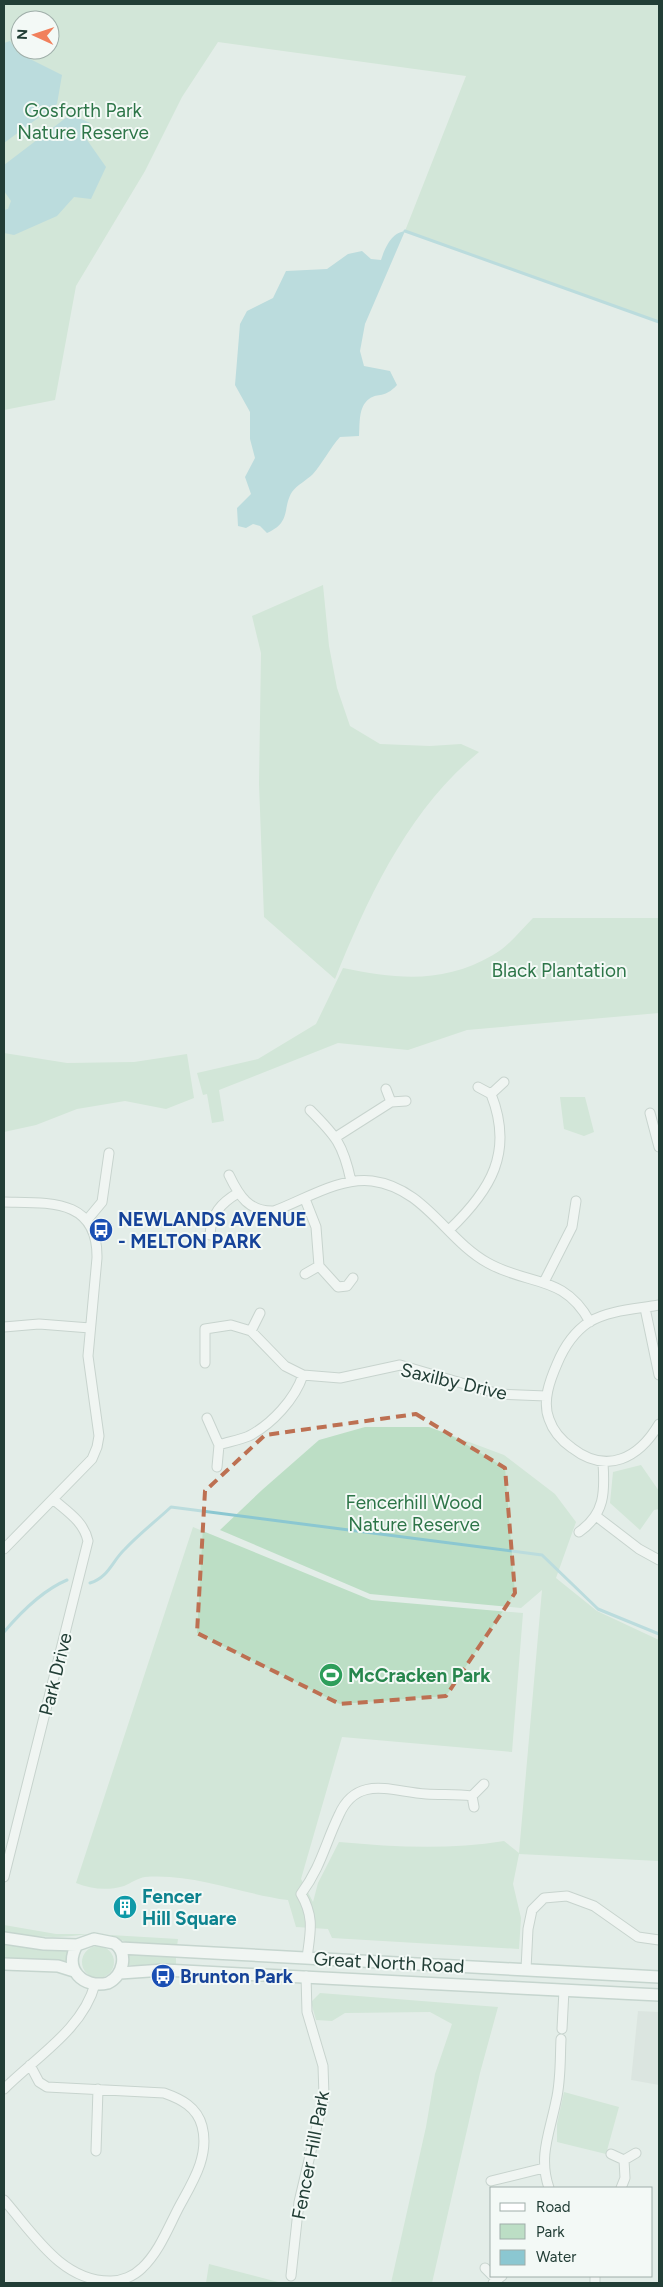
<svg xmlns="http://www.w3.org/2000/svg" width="663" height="2287" font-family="Figtree,sans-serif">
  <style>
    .built { fill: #d1dcd7 }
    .green { fill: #bcdec5; fill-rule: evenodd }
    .water { fill: #8bc7d1 }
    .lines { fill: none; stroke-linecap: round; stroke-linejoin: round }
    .stream { stroke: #8bc7d1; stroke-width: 3 }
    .minor-casing { stroke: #a5b5af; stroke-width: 11 }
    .secondary-casing { stroke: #a1b8b0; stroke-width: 14 }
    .minor { stroke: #fff; stroke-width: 9 }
    .secondary { stroke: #fff; stroke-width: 11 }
    .marked { fill: none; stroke: #bd7052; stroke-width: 4; stroke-dasharray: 10 6; stroke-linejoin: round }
    .labels { text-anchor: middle; stroke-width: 4; stroke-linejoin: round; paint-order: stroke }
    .park-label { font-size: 19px; fill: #2d7548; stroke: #f3f9f6 }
    .transit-label { font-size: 19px; font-weight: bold; fill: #164399; stroke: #f3f9f6; text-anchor: start }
    .street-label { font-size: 19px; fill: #223e36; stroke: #f3f9f6 }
    .leisure-label { font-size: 19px; font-weight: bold; fill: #27864d; stroke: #f3f9f6; text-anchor: start }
    .culture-label { font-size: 19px; font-weight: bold; fill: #0d838f; stroke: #f3f9f6; text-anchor: start }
  </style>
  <rect width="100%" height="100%" fill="#e3ede8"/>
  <path class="built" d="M 638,2011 L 659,2012 L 659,2085 L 631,2080 Z"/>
  <path class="green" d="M 4,4 L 659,4 L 659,322 L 405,231 L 466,76 L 218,42 L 182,97 L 145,171 L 76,286 L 55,400 L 4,410 ZM 20,20 L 50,20 L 50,50 L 20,50 Z
    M 323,585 L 329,646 L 337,688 L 350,726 L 380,744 L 430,746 L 461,744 L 479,752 C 409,809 368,897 335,979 L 264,917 L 259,784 L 261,653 L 252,616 Z
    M 533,918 L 659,918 L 659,1013 L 467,1030 L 408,1050 L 338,1043 L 219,1090 L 224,1121 L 212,1123 L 207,1094 L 203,1095 L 197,1073 L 258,1059 L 316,1024 L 343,968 C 397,979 443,984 493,955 C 508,947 521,930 533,918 Z
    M 4,1053 L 67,1063 L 134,1062 L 187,1054 L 194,1098 L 166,1109 L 125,1101 L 77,1109 L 36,1125 L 4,1132 Z
    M 560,1097 L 585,1097 L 594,1132 L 584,1136 L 564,1129 Z
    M 365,1427 L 429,1427 L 504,1455 L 555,1494 L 576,1522 L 556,1578 L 597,1611 L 659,1640 L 659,1861 L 519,1854 L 513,1884 L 521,1918 L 519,1949 L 332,1938 L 328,1929 L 296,1927 L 288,1900 C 241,1894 193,1873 145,1877 C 138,1878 131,1883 124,1886 C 107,1891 91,1889 76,1883 L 193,1527 L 371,1600 L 523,1613 L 512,1752 L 342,1737 L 301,1879 L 313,1902 L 318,1883 L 339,1842 C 394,1847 449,1850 504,1841 L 519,1853 L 542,1590 L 521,1608 L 370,1594 L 220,1530 L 262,1490 L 319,1440 Z
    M 641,1465 L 659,1491 L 659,1509 L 654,1510 L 640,1530 L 610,1503 L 613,1472 Z
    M 4,1925 L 56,1934 L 88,1934 C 56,1939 35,1937 4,1932 Z
    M 110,1935 L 178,1939 L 177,1946 L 128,1943 Z
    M 4,1943 L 46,1950 L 68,1949 L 66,1961 L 4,1958 Z
    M82 1962a16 16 0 1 1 32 0a16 16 0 1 1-32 0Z
    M 127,1954 L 176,1957 L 176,1965 L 128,1965 Z
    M 320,1993 L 498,2007 L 480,2073 L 432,2283 L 391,2283 L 426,2127 L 435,2074 L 452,2024 L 430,2012 L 345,2013 L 332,2021 L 316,2020 L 311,2002 Z
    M 564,2092 L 619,2107 L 606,2154 L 557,2142 L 557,2124 Z
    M 209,2264 L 282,2283 L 206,2283 Z"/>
  <path class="water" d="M 10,41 L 18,53 L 62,75 L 57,104 L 4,143 L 4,43 Z
    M 71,114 L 90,123 L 85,137 L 106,167 L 91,199 L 74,197 L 57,216 L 14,235 L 4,233 L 4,210 L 8,209 L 11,201 L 4,191 L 4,165 Z
    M 405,231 L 365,324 L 360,351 L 364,366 L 390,371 L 397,385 C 384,399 379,392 369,399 C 358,407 360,424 359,436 L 340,437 C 330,448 322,464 313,474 C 307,480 297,485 292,492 C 282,508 292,522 267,533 L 260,526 L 253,524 L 246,528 L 238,526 L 237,508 L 251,494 L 245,477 L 255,458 L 250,439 L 250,412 L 235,385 L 240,324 L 247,311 L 273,298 L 286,271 L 327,269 L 348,254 L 362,251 L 371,259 L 381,260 C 385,248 391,233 405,231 Z"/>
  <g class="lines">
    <path class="stream" d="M 405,231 L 659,322
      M 90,1583 C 109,1577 112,1561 125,1549 C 139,1534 156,1521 171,1507 L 542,1555 L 598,1609 L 659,1634
      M 4,1632 C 21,1612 43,1590 67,1580"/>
    <g class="minor-casing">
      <path id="minor" d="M 491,1094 L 504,1082
        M 391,1102 L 406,1101
        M 310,1110 C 336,1136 343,1144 351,1181
        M 650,1113 L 659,1147
        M 336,1137 L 391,1102 L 386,1089
        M 229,1175 C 239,1196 249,1212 274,1211 C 304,1200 339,1177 372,1181 C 425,1188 446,1240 488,1263 C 529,1286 564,1274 590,1322
        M 305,1199 L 316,1227 L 319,1266 L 338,1287 L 347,1286 L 353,1278
        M 4,1202 C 49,1203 98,1198 97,1258 L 88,1356 L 99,1436 L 97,1447 L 92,1459 L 4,1549
        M 87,1220 L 102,1202 L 109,1153
        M 449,1230 C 491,1190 514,1152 491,1094 L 478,1087
        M 210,1235 C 211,1214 221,1203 238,1193
        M 305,1274 L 319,1266
        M 544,1282 L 572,1227 L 576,1201
        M 659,1305 C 637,1309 609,1310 589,1322 C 574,1332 564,1347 557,1364 C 550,1380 542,1401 549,1419 C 553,1431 562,1441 572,1448 C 607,1475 639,1458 659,1424
        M 645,1308 L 659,1375
        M 4,1327 L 39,1324 L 90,1328
        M 251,1331 L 260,1313
        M 205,1363 L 205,1329 L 231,1325 L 251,1331 L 285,1366 L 303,1375 L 340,1378 L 400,1365 L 499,1394 L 546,1396
        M 207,1418 L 219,1445 L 217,1467
        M 219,1445 C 228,1442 239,1440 249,1436 C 272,1424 295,1399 303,1375
        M 596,1516 L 639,1549 L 659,1560
        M 579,1532 C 605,1514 605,1492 603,1463
        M 472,1796 L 474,1807
        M 4,1877 L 88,1541 C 84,1522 68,1512 54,1500
        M 307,1958 C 310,1933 315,1918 301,1894 C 321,1867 325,1844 339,1815 C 357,1774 392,1792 426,1794 C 442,1795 457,1794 472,1796 L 484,1784
        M 526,1969 L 528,1929 L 532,1910 L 544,1898 L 567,1896 L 594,1906 L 638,1937 L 659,1940
        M 562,2029 L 564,1990
        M 4,2089 C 36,2057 83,2029 95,1984
        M 96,2151 L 98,2089
        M 611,2154 L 624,2160 L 636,2153
        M 491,2181 L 544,2168
        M 549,2188 C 538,2156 550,2132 556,2101 C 561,2081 560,2059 561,2039
        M 621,2188 L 625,2178 L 624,2160
        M 4,2200 C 33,2233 62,2282 111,2281 C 122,2281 134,2276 142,2268 C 159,2252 168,2228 179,2207 C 192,2183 210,2156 202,2126 C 197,2107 181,2099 164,2093 L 47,2087 L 39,2082 L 30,2065
        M 485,2268 L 492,2275
        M 291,2276 L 299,2202 L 324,2096 L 323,2066 L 307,2012 L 306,1976
        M 595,2276 L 595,2283
        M 493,2283 L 502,2276"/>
    </g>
    <g class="secondary-casing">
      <path id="secondary" d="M 4,1938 L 44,1944 L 77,1945
        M 94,1939 L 114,1943 C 129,1953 123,1976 108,1983 C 83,1989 63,1969 77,1945 Z
        M 120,1948 L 659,1977
        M 4,1964 L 58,1966 L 74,1971
        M 120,1973 L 164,1970 L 659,1995"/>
    </g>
    <use href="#minor" class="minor"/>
    <use href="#secondary" class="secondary"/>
  </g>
  <path d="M0 0H663V2287H0ZM 416,1414 L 505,1468 L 515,1593 L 446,1696 L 340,1704 L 197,1633 L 205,1491 L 265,1435 Z" fill="#e3ede8" fill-opacity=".55" fill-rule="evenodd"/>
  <path class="marked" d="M 416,1414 L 505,1468 L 515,1593 L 446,1696 L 340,1704 L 197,1633 L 205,1491 L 265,1435 Z"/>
  <defs>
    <g id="bus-disc" transform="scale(1.25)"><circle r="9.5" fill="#1a4fb4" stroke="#f3f9f6"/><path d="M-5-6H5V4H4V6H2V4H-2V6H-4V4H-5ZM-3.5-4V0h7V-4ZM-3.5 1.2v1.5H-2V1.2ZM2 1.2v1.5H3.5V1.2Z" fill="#fff"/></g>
    <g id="stadium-disc" transform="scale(1.25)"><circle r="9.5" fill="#2e9e5b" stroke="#f3f9f6"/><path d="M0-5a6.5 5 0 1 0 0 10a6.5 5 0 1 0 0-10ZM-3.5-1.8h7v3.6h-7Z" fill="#fff"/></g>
    <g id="building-disc" transform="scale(1.25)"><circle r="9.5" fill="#0f9aa8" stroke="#f3f9f6"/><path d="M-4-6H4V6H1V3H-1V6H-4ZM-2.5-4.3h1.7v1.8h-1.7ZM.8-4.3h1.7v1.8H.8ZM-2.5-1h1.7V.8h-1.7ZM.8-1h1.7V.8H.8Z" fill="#fff"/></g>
  </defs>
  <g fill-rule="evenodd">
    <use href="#bus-disc" x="101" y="1230"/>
    <use href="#stadium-disc" x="331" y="1675"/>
    <use href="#building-disc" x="125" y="1907"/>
    <use href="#bus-disc" x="163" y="1976"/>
  </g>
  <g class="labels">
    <g class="park-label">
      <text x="83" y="117">Gosforth Park<tspan x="83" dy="22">Nature Reserve</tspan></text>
      <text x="559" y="977">Black Plantation</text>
      <text x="414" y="1509">Fencerhill Wood<tspan x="414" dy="22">Nature Reserve</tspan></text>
    </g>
    <g class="transit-label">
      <text x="118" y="1226">NEWLANDS AVENUE<tspan x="118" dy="22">- MELTON PARK</tspan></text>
      <text x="180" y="1983">Brunton Park</text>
    </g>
    <g class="street-label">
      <text transform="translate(454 1381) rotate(13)" y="7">Saxilby Drive</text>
      <text transform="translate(55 1674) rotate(-76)" y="7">Park Drive</text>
      <text transform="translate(389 1962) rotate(3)" y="7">Great North Road</text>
      <text transform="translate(310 2155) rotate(-79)" y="7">Fencer Hill Park</text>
    </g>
    <g class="leisure-label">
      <text x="348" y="1682">McCracken Park</text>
    </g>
    <g class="culture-label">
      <text x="142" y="1903">Fencer<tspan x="142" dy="22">Hill Square</tspan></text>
    </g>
  </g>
  <rect width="663" height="2287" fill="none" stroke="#223e36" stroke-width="10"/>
  <rect x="490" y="2187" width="162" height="90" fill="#f3f9f6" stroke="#9faea9"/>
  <rect x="500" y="2203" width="25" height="8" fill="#ffffff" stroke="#9faea9"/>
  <text x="536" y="2212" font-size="15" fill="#223e36">Road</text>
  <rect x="500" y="2224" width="25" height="15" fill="#bcdec5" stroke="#9faea9"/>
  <text x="536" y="2237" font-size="15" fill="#223e36">Park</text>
  <rect x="500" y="2250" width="25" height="15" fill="#8bc7d1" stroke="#9faea9"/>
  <text x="536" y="2262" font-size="15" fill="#223e36">Water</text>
  <g transform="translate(35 35) rotate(273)"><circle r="24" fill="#f3f9f6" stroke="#9faea9"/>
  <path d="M0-4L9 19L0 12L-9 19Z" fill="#f1805c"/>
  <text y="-8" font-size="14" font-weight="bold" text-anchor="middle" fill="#223e36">N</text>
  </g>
</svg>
